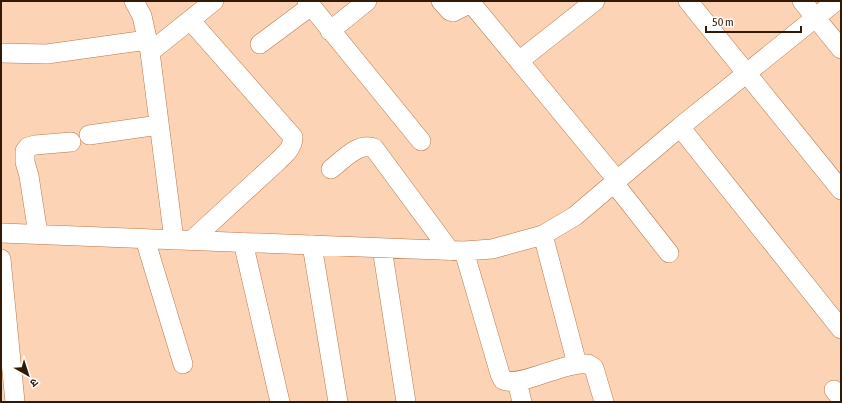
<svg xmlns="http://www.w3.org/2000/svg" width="842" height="403" font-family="'Asap Condensed','Noto Sans Devanagari',sans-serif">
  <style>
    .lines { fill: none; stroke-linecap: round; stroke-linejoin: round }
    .minor-casing { stroke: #b77746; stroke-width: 20 }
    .minor { stroke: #fff; stroke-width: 19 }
  </style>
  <rect width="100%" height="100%" fill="#fdd3b5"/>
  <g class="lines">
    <g class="minor-casing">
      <path id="minor" d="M 134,1 L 142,16 L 150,52 L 174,240
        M 307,1 L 421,141
        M 441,1 L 450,11 L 453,12 L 471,3
        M 473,1 L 471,3 L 519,61 L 595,1
        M 688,1 L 841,190
        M 802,1 L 841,49
        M 190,20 L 293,137 C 293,148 285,154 278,161 L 192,240
        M 330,31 L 367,1
        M 260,44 L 311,6
        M 150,52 L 214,1
        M 1,53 L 47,54 L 147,40
        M 519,61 L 617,180
        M 680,127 L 841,329
        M 89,135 L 159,125
        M 331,169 C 343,160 358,142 374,148 L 450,251
        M 614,183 L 669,253
        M 1,233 L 464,251
        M 38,234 L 29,176 L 25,162 L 25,151 L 28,147 L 35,145 L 71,142
        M 543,235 L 577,364
        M 145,239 L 183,364
        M 243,242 L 280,402
        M 312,245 L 338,402
        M 382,248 L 406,402
        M 1,259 L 15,402
        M 517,381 L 522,402
        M 834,390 L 841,398
        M 604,402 L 594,368 L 588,364 C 566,360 522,388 503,380 L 500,374 L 464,251 L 492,249 L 543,235 L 575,216 L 680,127 L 836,1"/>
    </g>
    <use href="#minor" class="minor"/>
  </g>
  <rect width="842" height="403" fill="none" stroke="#321904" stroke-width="4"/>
  <g transform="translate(28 375) rotate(141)" stroke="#fefefe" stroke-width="3" paint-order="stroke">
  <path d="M0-3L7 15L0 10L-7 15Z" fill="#321904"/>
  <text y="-6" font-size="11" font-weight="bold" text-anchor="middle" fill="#321904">उ</text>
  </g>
  <path d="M706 26v6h95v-6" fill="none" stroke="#321904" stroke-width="2"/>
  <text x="712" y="26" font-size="12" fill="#321904" stroke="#fefefe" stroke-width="3" paint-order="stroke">50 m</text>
</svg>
